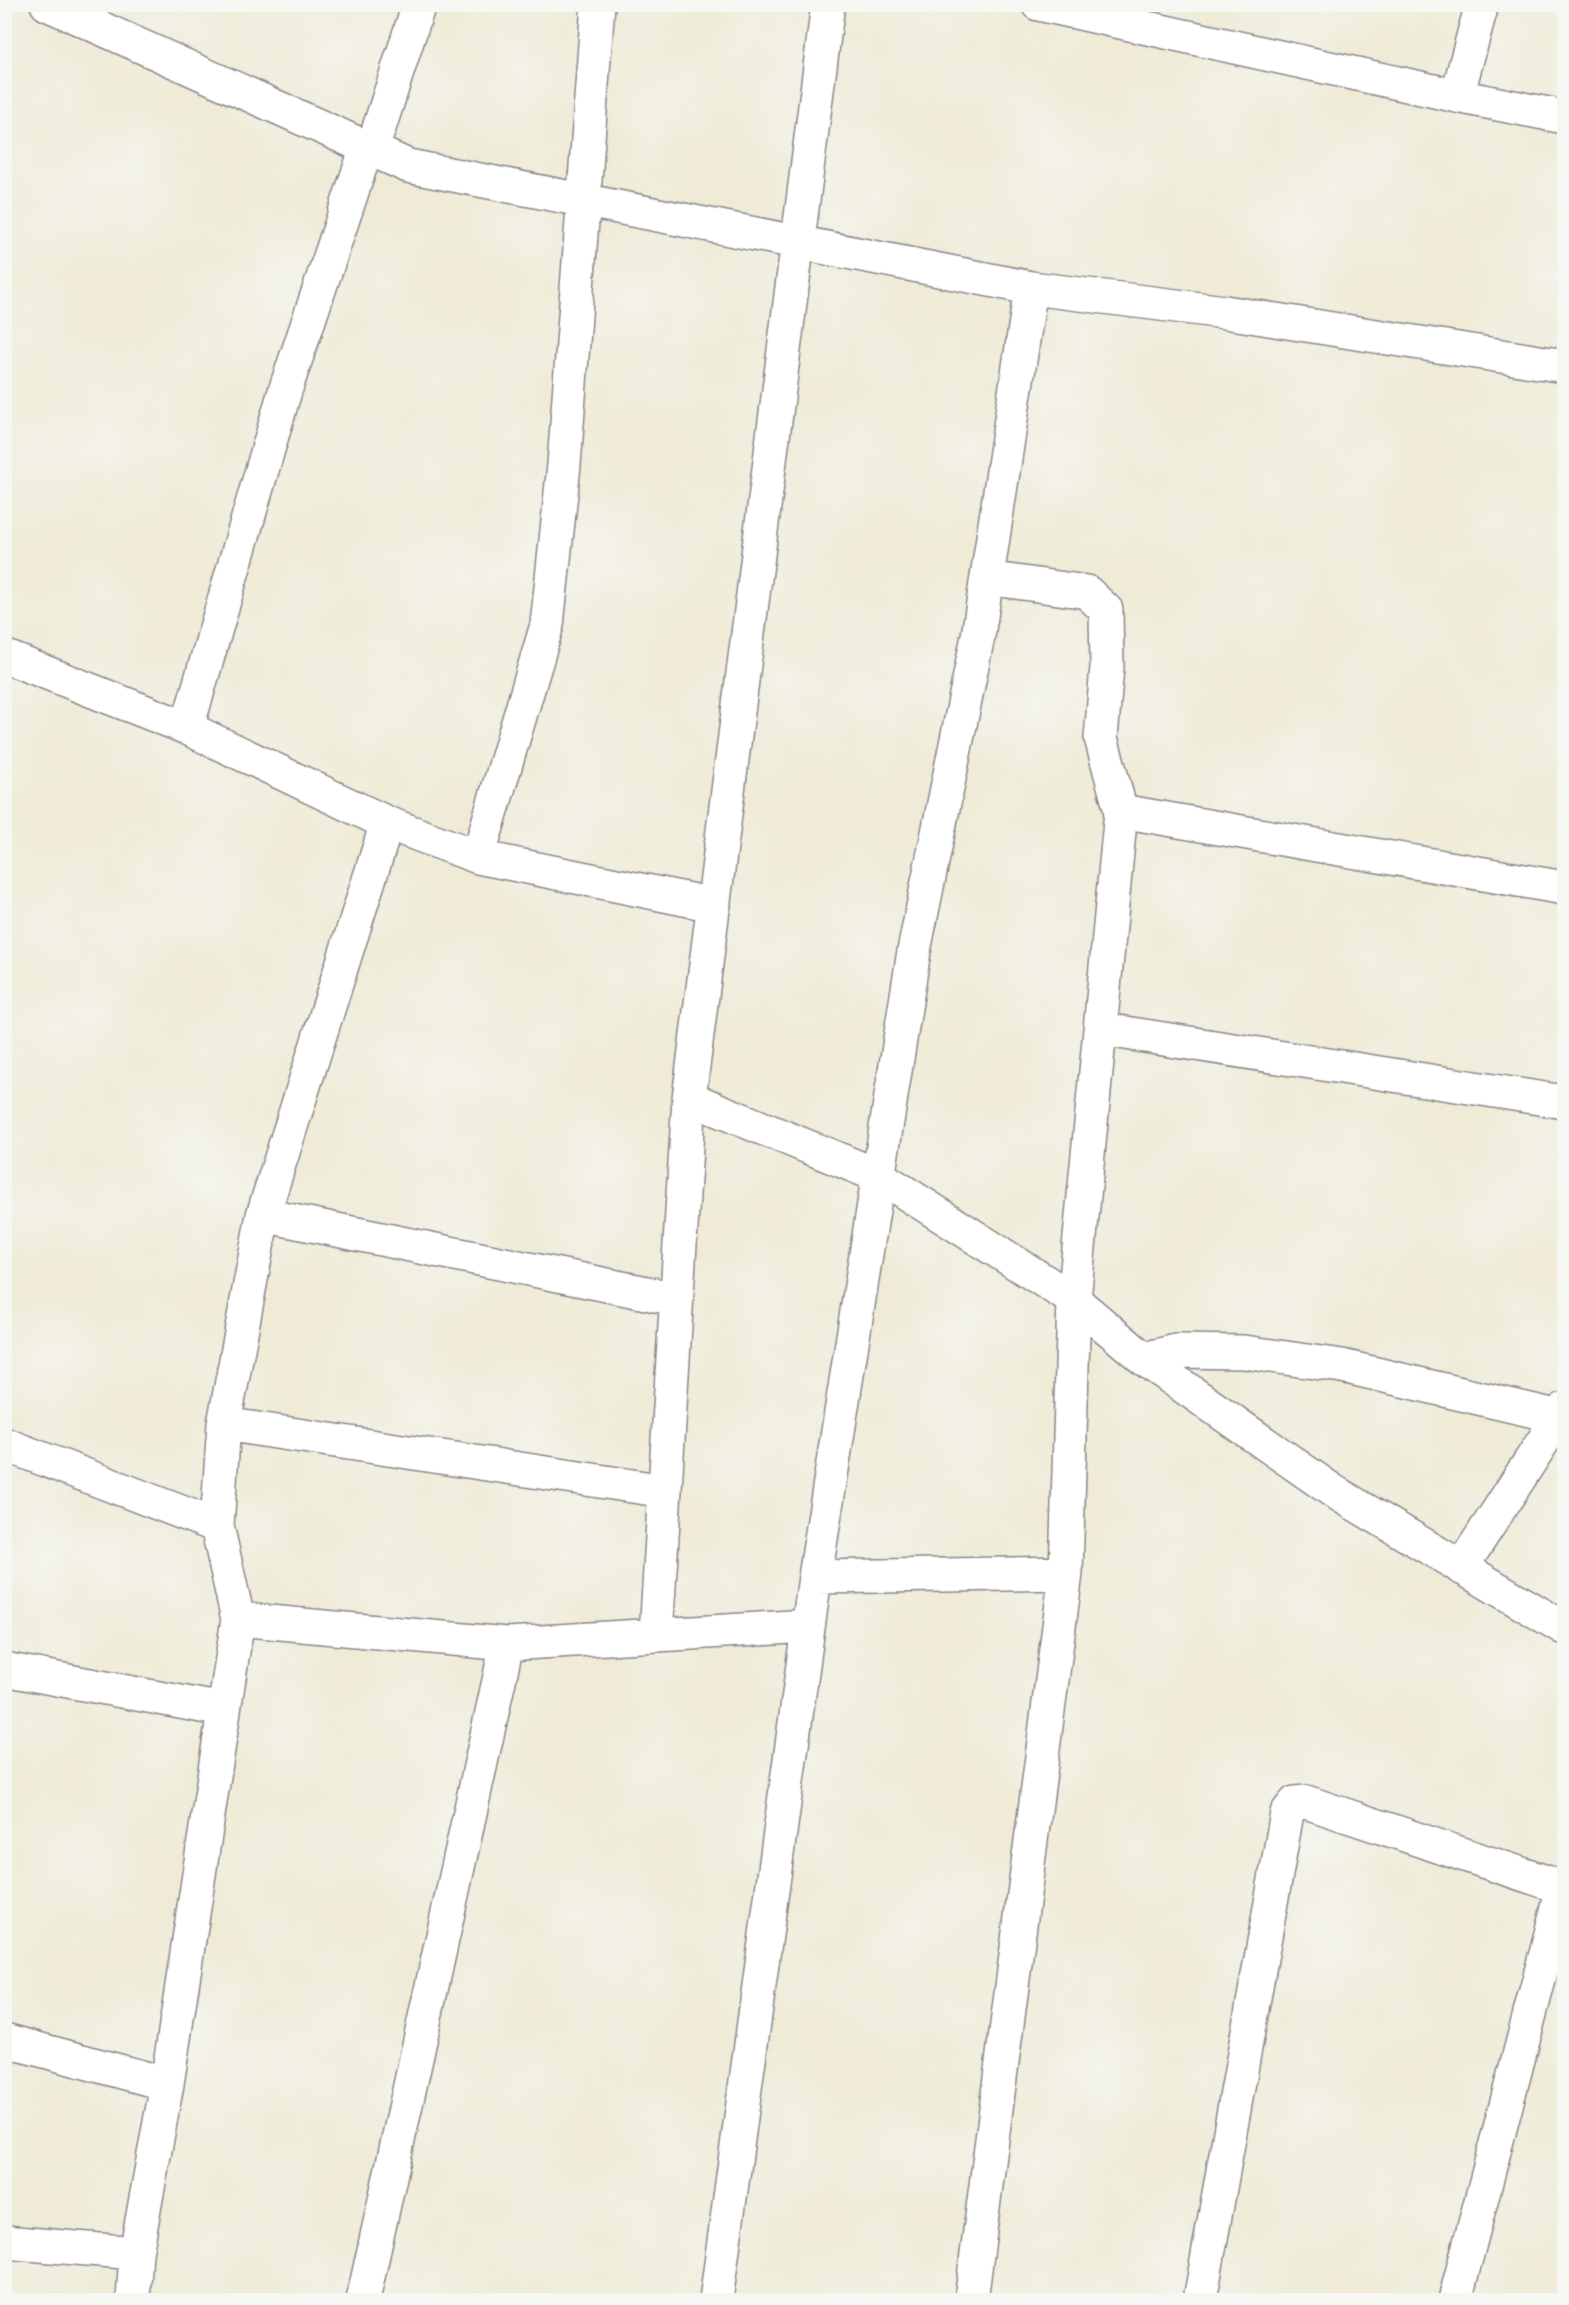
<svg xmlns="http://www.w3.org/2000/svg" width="1569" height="2305" font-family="'Balsamiq Sans',sans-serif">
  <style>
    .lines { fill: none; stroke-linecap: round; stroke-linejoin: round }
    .minor-casing { stroke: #888689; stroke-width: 36 }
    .minor { stroke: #fff; stroke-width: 33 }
  </style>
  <rect width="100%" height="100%" fill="#f6f6f2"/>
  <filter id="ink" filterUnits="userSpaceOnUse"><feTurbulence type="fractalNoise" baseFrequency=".0167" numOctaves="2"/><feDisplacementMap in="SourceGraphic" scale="12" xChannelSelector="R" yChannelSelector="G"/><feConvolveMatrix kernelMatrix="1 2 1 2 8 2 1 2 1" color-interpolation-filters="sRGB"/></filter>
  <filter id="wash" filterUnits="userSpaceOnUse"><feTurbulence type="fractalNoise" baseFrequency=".008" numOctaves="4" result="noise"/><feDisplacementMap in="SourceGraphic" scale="24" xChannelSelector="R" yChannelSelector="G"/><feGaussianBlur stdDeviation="1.35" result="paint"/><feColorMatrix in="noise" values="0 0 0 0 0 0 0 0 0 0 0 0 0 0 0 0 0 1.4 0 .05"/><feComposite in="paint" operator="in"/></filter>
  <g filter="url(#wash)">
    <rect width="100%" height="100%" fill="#efebd7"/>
  </g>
  <g filter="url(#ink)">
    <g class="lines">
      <g class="minor-casing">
        <path id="minor" d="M 47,4 L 408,166 L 1031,288 L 1225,312 L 1564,366
          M 1038,4 L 1457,96 L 1564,117
          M 1457,96 L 1482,4
          M 372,150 L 419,4
          M 4,656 L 187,728 L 387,823 L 478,857 L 714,905
          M 187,728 L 285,391 L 367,147
          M 1121,811 L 1564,888
          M 478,857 L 547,625 L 564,465 L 598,4
          M 1100,1029 L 1564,1102
          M 689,1098 L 879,1176 L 1074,1300 L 1144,1359 L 1333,1491 L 1564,1628
          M 263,1215 L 676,1299
          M 1144,1359 L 1176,1351 L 1244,1352 L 1342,1366 L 1560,1417
          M 224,1424 L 665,1491
          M 4,1444 L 217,1526
          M 1461,1568 L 1564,1409
          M 815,1577 L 1066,1573
          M 238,1619 L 217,1526 L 224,1424 L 263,1215 L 387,823
          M 656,1635 L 689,1098 L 828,4
          M 4,1669 L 223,1710
          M 4,2040 L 167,2084
          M 4,2242 L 136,2253
          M 133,2300 L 136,2253 L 167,2084 L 238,1619 L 507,1644 L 808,1626
          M 363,2300 L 507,1644
          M 716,2300 L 815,1577 L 914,951 L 978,636 L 1031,288
          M 971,2300 L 1066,1573 L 1074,1300 L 1121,811 L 1101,738 L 1107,667 L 1106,610 L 1087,592 L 987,578
          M 1200,2300 L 1287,1813 L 1295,1803 L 1306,1802 L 1564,1888
          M 1455,2300 L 1563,1888"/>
      </g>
      <use href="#minor" class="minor"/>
    </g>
  </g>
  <rect width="1569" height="2305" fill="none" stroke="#f6f6f2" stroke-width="24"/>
</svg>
